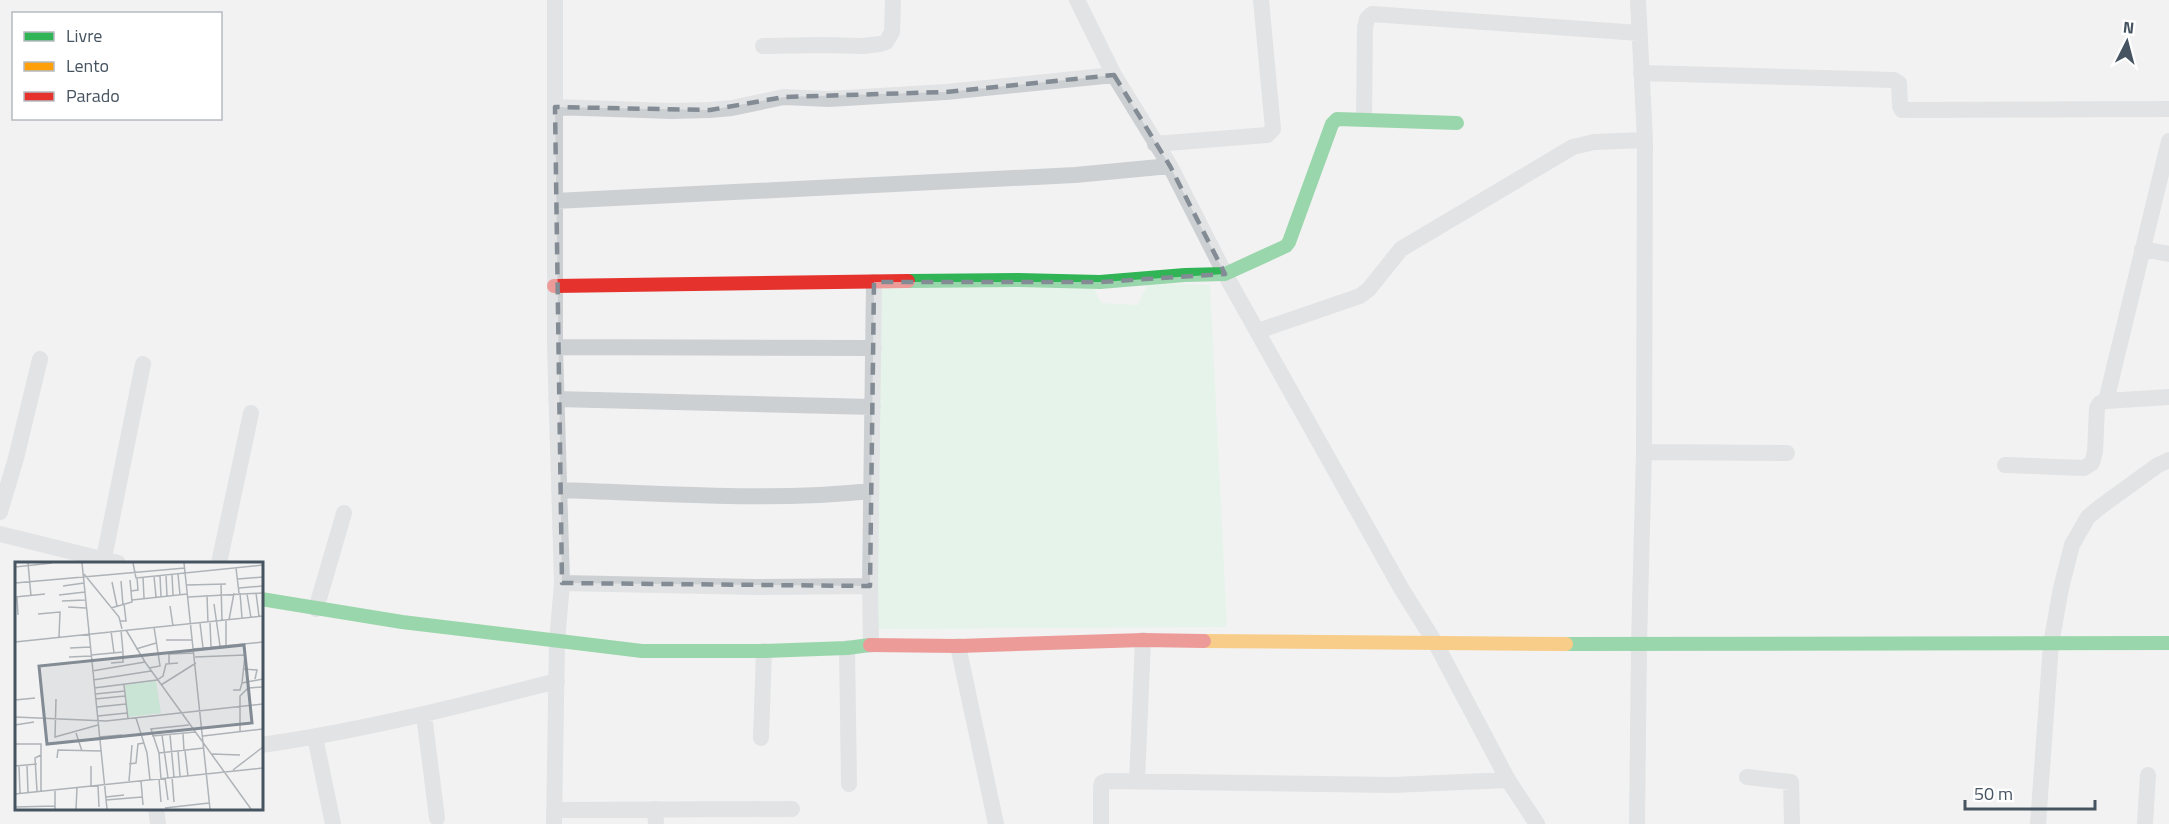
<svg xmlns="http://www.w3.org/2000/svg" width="2169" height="824" font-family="'Titillium Web',sans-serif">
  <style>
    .green { fill: #d5f4e0 }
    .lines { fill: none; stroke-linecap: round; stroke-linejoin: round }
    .street { stroke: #cdd0d3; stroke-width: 16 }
    .fast { stroke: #30b455; stroke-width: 14 }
    .slow { stroke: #ff9f0a; stroke-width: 14 }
    .jam { stroke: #e5322d; stroke-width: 14 }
    .marked { fill: none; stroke: #838b94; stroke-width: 4.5; stroke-dasharray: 12 8; stroke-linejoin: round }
    .inset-road { fill: none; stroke: #aeb3b8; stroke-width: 1.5 }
    .view { fill: #838b94; fill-opacity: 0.15; stroke: #838b94; stroke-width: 3 }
    .inset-edge { fill: none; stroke: #465461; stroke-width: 3 }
  </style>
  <rect width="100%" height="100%" fill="#f3f2f2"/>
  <path class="green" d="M 1148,283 L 1210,285 L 1227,627 L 875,629 L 879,286 L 1093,286 L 1101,303 L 1138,305 Z"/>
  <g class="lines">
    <path class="street" d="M 1077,0 L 1114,75 L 1170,166 L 1225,274 L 1401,588 L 1436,644 L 1508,780 L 1537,824
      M 763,46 L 824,45 L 863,46 L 880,44 L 886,42 L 892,32 L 893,0
      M 1641,73 L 1894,80 L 1899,83 L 1900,106 L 1902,110 L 2169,109
      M 555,107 L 671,111 L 710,110 L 732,108 L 784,97 L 829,99 L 946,92 L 1114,75
      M 1364,119 L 1365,27 L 1367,19 L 1372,14 L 1639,33
      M 1155,144 L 1267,135 L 1273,129 L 1261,0
      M 555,201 L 1075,175 L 1170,166
      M 2142,249 L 2169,254
      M 1258,331 L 1360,296 L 1369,289 L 1401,249 L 1573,147 L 1594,142 L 1645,140
      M 555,347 L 874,348
      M 556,399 L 873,407
      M 2106,401 L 2169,141
      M 1644,452 L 1787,453
      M 2005,465 L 2084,468 L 2092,463 L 2095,452 L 2097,408 L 2100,403 L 2106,401 L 2169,397
      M 559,490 C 663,493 768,502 871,491
      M 0,512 L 16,458 L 40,359
      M 0,534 L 118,563
      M 103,563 L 143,364
      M 219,563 L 251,413
      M 562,583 L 755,587 L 870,586
      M 316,609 L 344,513
      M 871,645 L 870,586 L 874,282
      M 958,646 L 996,824
      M 847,648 L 849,784
      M 424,715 L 437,818
      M 315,737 L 333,824
      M 761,738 L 764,651
      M 261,745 C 361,731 459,706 557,681
      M 1747,777 L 1791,782 L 1792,824
      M 1137,781 L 1143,640
      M 156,808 L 158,824
      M 655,809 L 656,824
      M 554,810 L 792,809
      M 554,824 L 557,642 L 562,583 L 555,347 L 555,0
      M 1101,824 L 1101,787 L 1102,783 L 1107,781 L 1393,785 L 1508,780
      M 1637,824 L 1639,644 L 1644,452 L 1645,140 L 1638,0
      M 2038,824 L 2051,644 L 2061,588 L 2072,545 L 2088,517 L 2100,507 L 2158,465 L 2169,460
      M 2145,824 L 2148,775"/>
    <path class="fast" d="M 908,281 L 1018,280 L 1100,282 L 1185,275 L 1225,274 L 1286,246 L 1289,242 L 1332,124 L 1337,119 L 1457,123
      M 261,599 L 402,622 L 642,651 L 764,651 L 847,648 L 870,645
      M 1566,644 L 2169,643"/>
    <path class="slow" d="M 1204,641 L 1566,644"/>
    <path class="jam" d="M 554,286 L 908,281
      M 870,645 L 958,646 L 1143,640 L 1204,641"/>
  </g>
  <path d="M0 0H2169V824H0ZM 1114,75 L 1170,166 L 1225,274 L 1100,282 L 874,282 L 870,586 L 562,583 L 555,107 L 710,110 L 784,97 L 946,92 Z" fill="#f3f2f2" fill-opacity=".55" fill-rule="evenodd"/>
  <path class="marked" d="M 1114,75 L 1170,166 L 1225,274 L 1100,282 L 874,282 L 870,586 L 562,583 L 555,107 L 710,110 L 784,97 L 946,92 Z"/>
  <g transform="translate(15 562)">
    <rect width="248" height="248" fill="#f3f2f2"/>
    <path d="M 141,119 L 146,151 L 113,155 L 110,123 Z" fill="#d5f4e0"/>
    <path class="inset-road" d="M 13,1 L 16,34M 67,1 L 92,247M 118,1 L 121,16 L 248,3M 169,1 L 195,247M 0,5 L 37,1M 221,6 L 224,31M 69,12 L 104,55 L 107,67M 163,12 L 165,33M 151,13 L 152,34M 157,13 L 158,33M 139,14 L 141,35M 145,14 L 146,35M 128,15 L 129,36M 223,17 L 248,15M 106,19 L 108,43M 97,20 L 102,44M 0,21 L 170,6M 206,22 L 207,59M 172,23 L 211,22M 48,24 L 69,21M 224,26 L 248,24M 116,29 L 123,28 L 122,16M 225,31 L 227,56M 241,31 L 244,54M 232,32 L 236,56M 44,33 L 70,30M 192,33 L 193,61M 0,35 L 30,32M 2,35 L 3,53M 173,35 L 248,31M 117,38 L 172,32M 47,39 L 70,38M 199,42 L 205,84M 155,44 L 158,64M 53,45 L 71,46M 96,46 L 117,40 L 115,18M 23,52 L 45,50 L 44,75M 214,58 L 219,31M 105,59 L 111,59 L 109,42M 185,61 L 188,86M 195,61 L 196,85M 111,68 L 130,100 L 236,247M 96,69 L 99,91M 151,78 L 177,78M 0,80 L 248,54M 211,83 L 211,58M 55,86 L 75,85M 121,87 L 141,81M 178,87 L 248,80M 76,93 L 108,90 L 106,68M 54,95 L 76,94M 180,95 L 230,93 L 227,121M 96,101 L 108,100 L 108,90M 154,102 L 154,92 L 179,91M 134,106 L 145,104 L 139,65M 229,107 L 242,108 L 240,117M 77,109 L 130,100M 78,118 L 136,109M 109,123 L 113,157M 146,123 L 181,101M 79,126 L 142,118 L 148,114 L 151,102 L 163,101M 218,128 L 225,128 L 227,121 L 248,117M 80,132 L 110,129M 41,137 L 40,175 L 83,163M 80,137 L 110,134M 0,138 L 20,136M 82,145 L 111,142M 83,154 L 112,151M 0,155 L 91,159 L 248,142M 121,156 L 132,191 L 135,218M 0,163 L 19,160M 225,170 L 225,134 L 233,126 L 248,125M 61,171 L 67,189M 168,171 L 169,189M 147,173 L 153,216M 155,173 L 159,215M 137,174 L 180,170M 188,174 L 248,167M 84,175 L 107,173M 0,182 L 26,182 L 26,229M 163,189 L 165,214M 170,189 L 173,214M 144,191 L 189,186M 197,192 L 225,193M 42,196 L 43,188 L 86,189M 114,202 L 121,201 L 123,182 L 129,181M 12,203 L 13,230M 0,204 L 22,202M 4,204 L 5,231M 76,204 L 76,224M 218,208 L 248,185M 157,215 L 159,240M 150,216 L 153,238M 144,217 L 146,240M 146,217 L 144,191 L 136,167 L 174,163M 114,219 L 117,183M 126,219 L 128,243M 83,223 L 84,245M 40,227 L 40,247M 22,229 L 20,196 L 26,193M 0,232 L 248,206M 91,235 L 109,233M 91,238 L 127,235M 0,245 L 40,244M 150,246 L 194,241M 61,247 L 62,226"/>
    <path class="view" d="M 229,83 L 237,161 L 32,182 L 24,104 Z"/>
    <rect width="248" height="248" class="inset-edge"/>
  </g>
  <rect x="12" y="12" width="210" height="108" fill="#ffffff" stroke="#b5bbc0" stroke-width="1.5"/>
  <rect x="24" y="32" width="30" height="9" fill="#30b455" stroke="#b5bbc0" stroke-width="1.5"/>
  <text x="66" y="42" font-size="18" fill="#465461">Livre</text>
  <rect x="24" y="62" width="30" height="9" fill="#ff9f0a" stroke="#b5bbc0" stroke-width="1.5"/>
  <text x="66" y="72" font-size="18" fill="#465461">Lento</text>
  <rect x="24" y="92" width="30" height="9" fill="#e5322d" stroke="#b5bbc0" stroke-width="1.5"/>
  <text x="66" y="102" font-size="18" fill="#465461">Parado</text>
  <g transform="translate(2127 42) rotate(6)" stroke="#ffffff" stroke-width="4.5" paint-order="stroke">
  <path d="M0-4.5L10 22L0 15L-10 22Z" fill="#465461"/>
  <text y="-9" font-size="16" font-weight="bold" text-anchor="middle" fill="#465461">N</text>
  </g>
  <path d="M1965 800v9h130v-9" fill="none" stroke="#465461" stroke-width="3"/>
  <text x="1974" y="800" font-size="18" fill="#465461" stroke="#ffffff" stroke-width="4.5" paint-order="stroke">50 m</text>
</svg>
